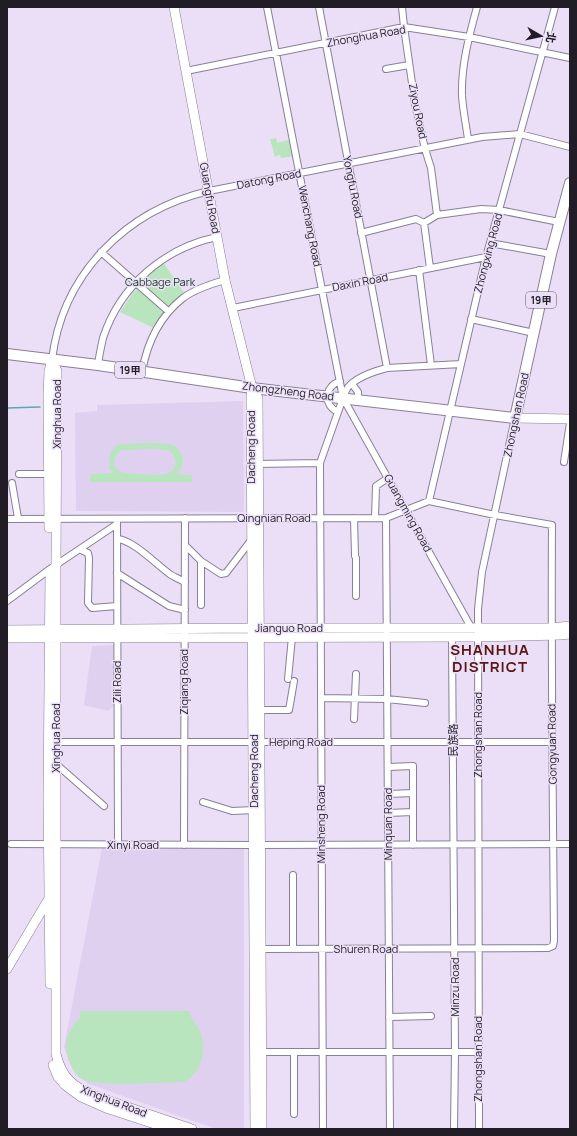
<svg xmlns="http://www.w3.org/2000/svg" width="577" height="1136" font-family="Manrope,'Noto Sans TC',sans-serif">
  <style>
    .built { fill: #dfd0ef }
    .green { fill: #b8e5be; fill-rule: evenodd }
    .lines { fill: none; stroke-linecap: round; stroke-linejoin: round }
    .stream { stroke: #57abb0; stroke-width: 1.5 }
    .street-casing { stroke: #8a7f95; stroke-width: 8 }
    .secondary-casing { stroke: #8a7f95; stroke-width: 10 }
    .primary-casing { stroke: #8a7f95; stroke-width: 12 }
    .street { stroke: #fff; stroke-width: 6 }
    .secondary { stroke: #fff; stroke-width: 9 }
    .primary { stroke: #fff; stroke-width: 10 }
    .labels { text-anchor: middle; stroke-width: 3; stroke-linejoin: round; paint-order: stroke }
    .shield { fill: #ebdff8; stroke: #5e5664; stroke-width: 1 }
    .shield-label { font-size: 10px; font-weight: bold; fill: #211c25 }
    .street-label { font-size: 11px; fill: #211c25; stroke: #ebdff8 }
    .park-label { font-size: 11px; fill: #12381b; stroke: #ebdff8 }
    .district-label { font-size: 15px; font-weight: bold; letter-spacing: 1px; fill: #5a1613; stroke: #ebdff8 }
  </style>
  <rect width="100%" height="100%" fill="#ebdff8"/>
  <path class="built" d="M 243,401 L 244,512 L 76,511 L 75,413 L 97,411 L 97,405 Z
    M 112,645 L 115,646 L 116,704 L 108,711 L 84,705 L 92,646 Z
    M 102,848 L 244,848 L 244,1129 L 216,1129 L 89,1084 L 75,1074 L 69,1062 L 64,1047 Z"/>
  <path class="green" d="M 276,138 L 277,143 L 292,139 L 295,156 L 281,158 L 280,155 L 275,157 L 270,139 Z
    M 163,262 L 185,294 L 169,307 L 143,285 L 142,280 Z
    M 138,289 L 165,312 L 156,329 L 120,312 L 134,292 Z
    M 121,444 C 133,444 165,441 174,446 C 178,447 180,451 182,455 C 185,463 181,469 176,474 L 192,475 L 192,482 L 90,482 L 90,474 L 113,473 L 109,469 L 110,454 L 114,447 ZM 122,450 C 135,450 153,447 165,450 C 178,453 180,470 166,474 C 159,476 128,474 120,472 C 111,464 113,456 122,450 Z
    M 80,1011 L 189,1011 C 190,1019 198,1025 201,1033 C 207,1050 201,1074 184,1082 C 163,1082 94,1088 80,1078 C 73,1072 70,1062 67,1054 C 63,1042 71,1025 80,1018 Z"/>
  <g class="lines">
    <path class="stream" d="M 7,408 L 40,407"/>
    <g class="street-casing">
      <path id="street" d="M 267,7 L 343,398 L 472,629
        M 319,7 L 387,368
        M 402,7 L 404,27 L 415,104 L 425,149 L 431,168 L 437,215
        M 386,69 L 409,65
        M 186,71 L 404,27 L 469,37 L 570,58
        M 468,139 C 466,125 463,110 462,96 C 461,66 469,36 477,7
        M 424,223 L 430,268
        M 361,233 L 416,219 L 424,223 L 437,215 L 481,209 L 499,210 L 559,222
        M 490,243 L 551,254
        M 101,252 L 168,311
        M 419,270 L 431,365
        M 233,308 L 486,257
        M 471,319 L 534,333
        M 52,360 C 62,274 126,210 209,191 L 482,137 L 520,134 L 570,147
        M 98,365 C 99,356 101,347 103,338 C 120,286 164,248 217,237
        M 142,372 C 147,343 159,317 183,298 C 195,289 211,284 225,280
        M 352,384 L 358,392 L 358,400
        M 338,412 C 323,405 324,387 340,381
        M 564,462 L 570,423
        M 256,464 L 320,463
        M 19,474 L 49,474
        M 12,483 L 18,518
        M 429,501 L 486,257 L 555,7
        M 354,518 L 355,556 L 356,558 L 356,596
        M 375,518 L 376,486 L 388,478
        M 386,518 L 390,1129
        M 7,519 L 386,518 L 429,501 L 495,515 L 552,525 C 551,664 553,803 554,941 L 553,946 L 548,948 L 258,949
        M 117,519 L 118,845
        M 117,539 C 132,539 158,566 171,575 C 175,577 180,580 185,582
        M 185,545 L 201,561 L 201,605
        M 81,550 L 88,553 L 89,558 L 88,603 L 92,608 L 117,606
        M 201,561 L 221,574 L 226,573 L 252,539
        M 117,573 L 169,606 L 185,610
        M 7,601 L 50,569 L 117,524
        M 452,637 L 455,1052 L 454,1129
        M 288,679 L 292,637
        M 321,698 L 387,699 L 425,703
        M 260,710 L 289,710 L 294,681
        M 354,719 L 356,674
        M 52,742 L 553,742
        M 56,764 L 104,806
        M 388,767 L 413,766 L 413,845
        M 388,794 L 413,793
        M 203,802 L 232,811 L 254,810
        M 388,813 L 413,812
        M 11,844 L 254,845 L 570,844
        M 184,845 L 185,518
        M 293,875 L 293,949
        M 389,1017 L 431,1016
        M 258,1052 L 478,1052
        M 294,1114 L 294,1052
        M 323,1129 L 320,463 L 343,398 C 345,394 346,389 349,386 C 358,377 375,371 387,368 L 461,364
        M 479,1129 L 478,609 L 482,572 L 515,418"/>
    </g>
    <g class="secondary-casing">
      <path id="secondary" d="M 174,7 L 225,280 L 252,388 L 258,398 L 262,1129
        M 52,360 L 57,371 L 56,565 L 56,1054 C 62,1078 73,1087 95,1096 L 192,1129
        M 252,388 L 251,398 L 255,1129
        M 515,418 L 570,419
        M 49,528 L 48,395 L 49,371 L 52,360
        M 50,575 L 48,799 L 50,984
        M 7,630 L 252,628 L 551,628 L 570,626
        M 7,638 L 478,637 L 560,635 L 570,634
        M 7,969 L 48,900
        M 53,1065 L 58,1077 L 65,1085 L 81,1097 L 106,1108 L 170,1129"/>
    </g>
    <g class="primary-casing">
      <path id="primary" d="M 7,354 L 98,365 L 252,388 L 515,418 L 551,254 L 570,183"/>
    </g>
    <use href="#street" class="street"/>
    <use href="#secondary" class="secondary"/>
    <use href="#primary" class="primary"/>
  </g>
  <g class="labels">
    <g class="shield">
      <rect x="526" y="292" width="30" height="16" rx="3"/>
      <rect x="115" y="362" width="30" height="16" rx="3"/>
    </g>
    <g class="shield-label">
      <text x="541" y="304">19甲</text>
      <text x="130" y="374">19甲</text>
    </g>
    <g class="street-label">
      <text transform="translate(366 36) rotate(-10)" y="4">Zhonghua Road</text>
      <text transform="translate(418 111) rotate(79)" y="4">Ziyou Road</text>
      <text transform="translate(269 179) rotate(-11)" y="4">Datong Road</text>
      <text transform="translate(353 187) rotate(79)" y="4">Yongfu Road</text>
      <text transform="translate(210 198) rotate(80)" y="4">Guangfu Road</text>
      <text transform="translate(310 226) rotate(79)" y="4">Wenchang Road</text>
      <text transform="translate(488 253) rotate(-75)" y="4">Zhongxing Road</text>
      <text transform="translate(360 282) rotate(-11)" y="4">Daxin Road</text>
      <text transform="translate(288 391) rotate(7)" y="4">Zhongzheng Road</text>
      <text transform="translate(57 414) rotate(-90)" y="4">Xinghua Road</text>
      <text transform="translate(516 415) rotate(-78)" y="4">Zhongshan Road</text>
      <text transform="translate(251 447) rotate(-90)" y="4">Dacheng Road</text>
      <text transform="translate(408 513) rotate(61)" y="4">Guangming Road</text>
      <text x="274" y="522">Qingnian Road</text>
      <text x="289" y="632">Jianguo Road</text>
      <text transform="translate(117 682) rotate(-90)" y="4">Zili Road</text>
      <text transform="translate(184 682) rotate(-90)" y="4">Ziqiang Road</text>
      <text transform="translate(478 735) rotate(-90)" y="4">Zhongshan Road</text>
      <text transform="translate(56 738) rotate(-90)" y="4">Xinghua Road</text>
      <text transform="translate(453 740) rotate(-90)" y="4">民族路</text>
      <text x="301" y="746">Heping Road</text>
      <text transform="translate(552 744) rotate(-91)" y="4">Gongyuan Road</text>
      <text transform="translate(254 771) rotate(-90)" y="4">Dacheng Road</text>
      <text transform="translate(321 824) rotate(-90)" y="4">Minsheng Road</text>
      <text transform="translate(388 824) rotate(-90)" y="4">Minquan Road</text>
      <text x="133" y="849">Xinyi Road</text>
      <text x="366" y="953">Shuren Road</text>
      <text transform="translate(455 987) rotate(-90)" y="4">Minzu Road</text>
      <text transform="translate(478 1059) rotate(-90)" y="4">Zhongshan Road</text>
      <text transform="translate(114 1101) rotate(21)" y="4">Xinghua Road</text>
    </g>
    <g class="park-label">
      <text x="160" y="286">Cabbage Park</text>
    </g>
    <g class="district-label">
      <text x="490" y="655">SHANHUA<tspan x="490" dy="17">DISTRICT</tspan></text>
    </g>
  </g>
  <rect width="577" height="1136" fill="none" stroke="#211c25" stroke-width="16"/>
  <g transform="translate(541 36) rotate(99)" stroke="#ebdff8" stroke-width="3" paint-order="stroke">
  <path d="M0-3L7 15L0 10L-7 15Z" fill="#211c25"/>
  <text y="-6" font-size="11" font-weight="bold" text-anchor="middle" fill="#211c25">北</text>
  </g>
</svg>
